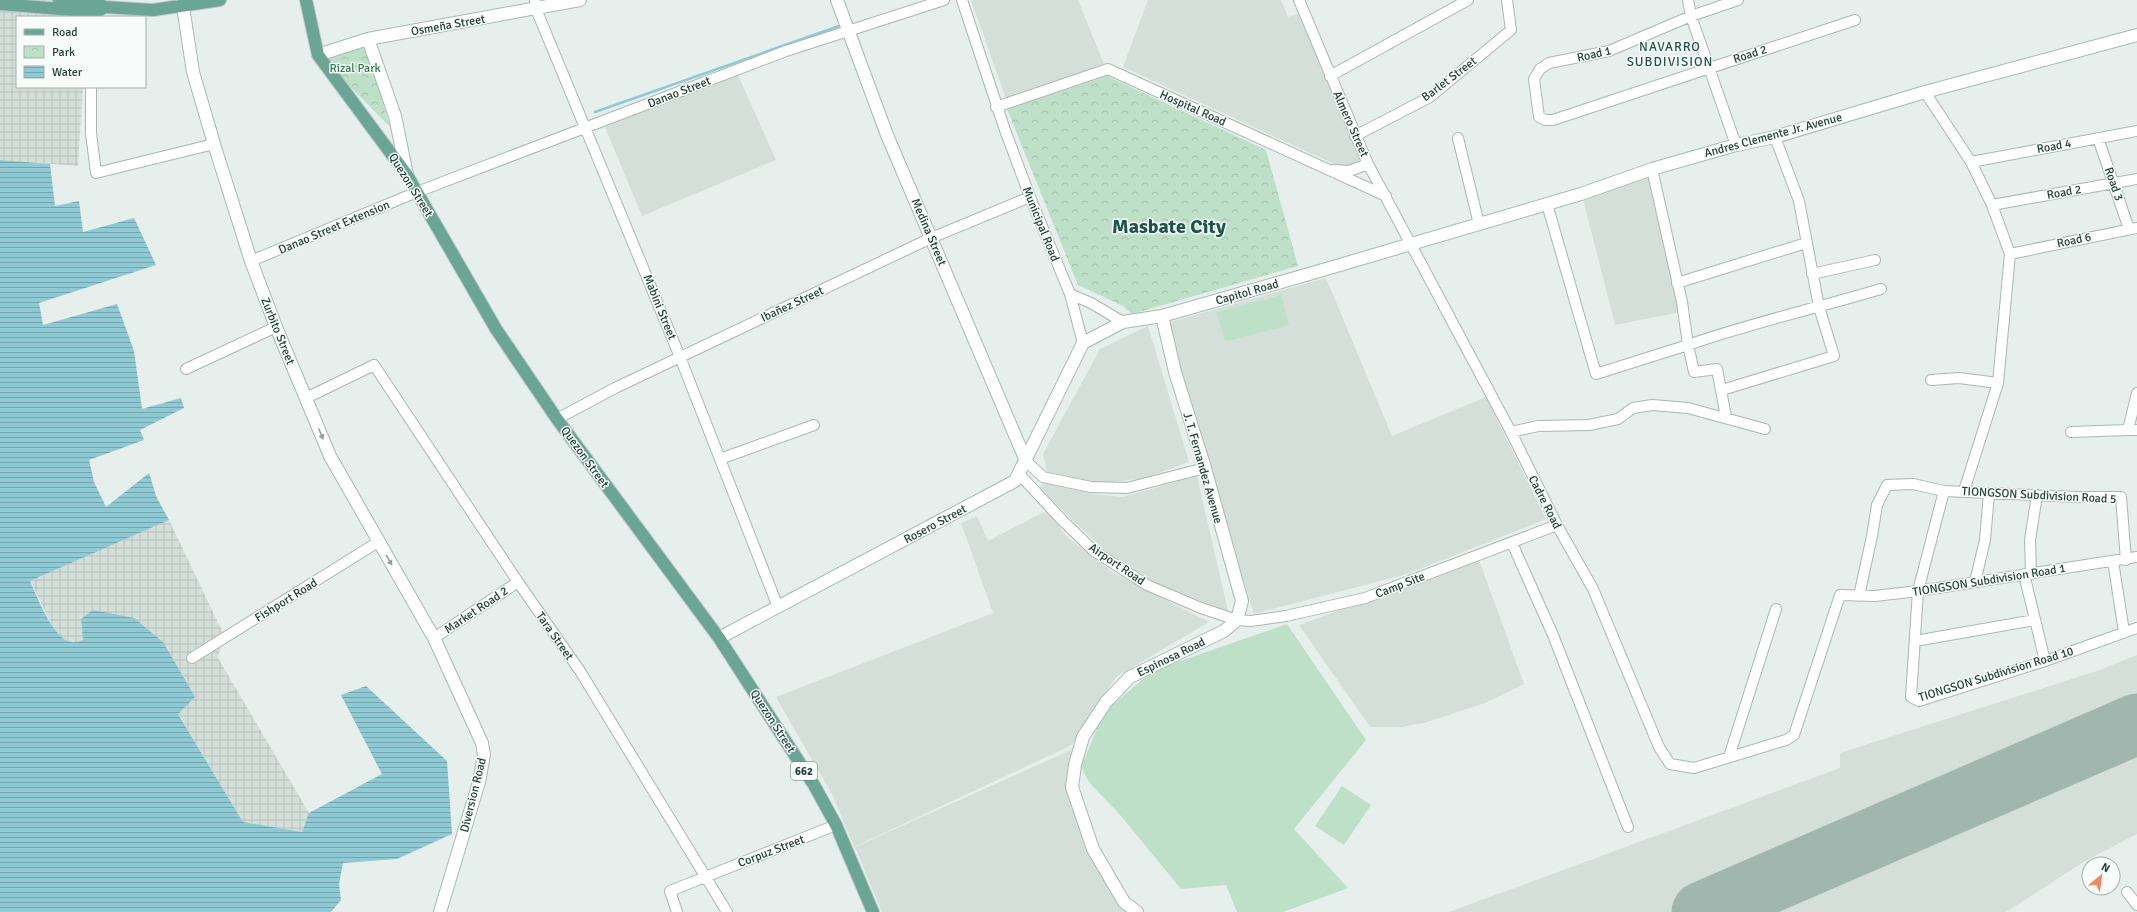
<svg xmlns="http://www.w3.org/2000/svg" width="2137" height="912" font-family="Signika,sans-serif">
  <style>
    .built { fill: #d4dfda }
    .industrial { fill: url(#industrial-grid) }
    .park { fill: url(#park-crowns) }
    .pitch { fill: #bfe0c8 }
    .water { fill: url(#water-rules) }
    .lines { fill: none; stroke-linecap: round; stroke-linejoin: round }
    .stream { stroke: #8ec9d4; stroke-width: 2.5 }
    .runway { stroke: #a2b6b0; stroke-width: 61 }
    .street-casing { stroke: #a8b8b2; stroke-width: 12 }
    .secondary-casing { stroke: #a4bbb3; stroke-width: 14 }
    .primary-casing { stroke: #c2cac8; stroke-width: 14 }
    .street { stroke: #fff; stroke-width: 10 }
    .secondary { stroke: #fff; stroke-width: 12 }
    .primary { stroke: #6aa596; stroke-width: 12 }
    .oneway { fill: #92a09c }
    .labels { text-anchor: middle; stroke-width: 3; stroke-linejoin: round; paint-order: stroke }
    .shield { fill: #f7fbf9; stroke: #637a73; stroke-width: 1 }
    .shield-label { font-size: 11px; font-weight: bold; fill: #24423a }
    .street-label { font-size: 12px; fill: #24423a; stroke: #f7fbf9 }
    .park-label { font-size: 12px; fill: #2d7a4b; stroke: #f7fbf9 }
    .neighbourhood-label { font-size: 13px; letter-spacing: 1px; fill: #1f5548; stroke: #f7fbf9 }
    .town-label { font-size: 20px; font-weight: bold; fill: #1f5548; stroke: #f7fbf9 }
  </style>
  <defs>
    <pattern id="industrial-grid" width="8" height="8" patternUnits="userSpaceOnUse"><rect width="8" height="8" fill="#d4dfda"/><path d="M0 4h8M4 0v8" fill="none" stroke="#b6c1bc"/></pattern>
    <pattern id="park-crowns" width="20" height="18" patternUnits="userSpaceOnUse"><rect width="20" height="18" fill="#bfe0c8"/><path d="M2 6a3 3 0 1 1 6 0M12 15a3 3 0 1 1 6 0" fill="none" stroke="#a4c1ad"/></pattern>
    <pattern id="water-rules" width="6" height="5" patternUnits="userSpaceOnUse"><rect width="6" height="5" fill="#8ec9d4"/><path d="M0 2.5h6" fill="none" stroke="#74a5ad"/></pattern>
  </defs>
  <rect width="100%" height="100%" fill="#e6efeb"/>
  <path class="built" d="M 971,0 L 1078,0 L 1104,64 L 1006,99 Z
    M 1148,0 L 1281,0 L 1288,17 L 1300,13 L 1363,162 L 1343,168 L 1123,67 Z
    M 737,73 L 776,160 L 642,216 L 605,127 Z
    M 1650,175 L 1681,312 L 1615,325 L 1583,199 Z
    M 1326,278 L 1392,436 L 1486,397 L 1546,519 L 1407,574 L 1254,614 L 1167,323 Z
    M 1148,326 L 1189,462 L 1145,478 L 1098,484 L 1047,472 L 1043,454 L 1100,349 Z
    M 1197,476 L 1228,611 L 1154,584 L 1103,549 L 1039,488 L 1045,481 L 1092,494 L 1123,497 Z
    M 1048,510 L 1066,536 L 1112,572 L 1209,622 L 1116,677 L 1072,745 L 854,847 L 833,796 L 776,697 L 993,613 L 961,523 L 977,516 L 988,541 Z
    M 1479,560 L 1524,684 L 1485,703 L 1424,723 L 1402,727 L 1370,727 L 1299,625 Z
    M 2137,655 L 2137,834 L 2085,861 L 2006,912 L 1449,912 L 1840,768 L 1840,753 L 2097,671 Z
    M 1071,750 L 1070,803 L 1086,841 L 1121,908 L 1125,912 L 882,912 L 855,847 Z"/>
  <path class="industrial" d="M 0,0 L 89,0 L 88,17 L 17,17 L 17,87 L 83,87 L 78,166 L 0,160 Z
    M 169,520 L 223,633 L 218,658 L 309,813 L 302,832 L 243,822 L 178,713 L 81,619 L 83,640 L 71,643 L 61,638 L 52,625 L 30,581 Z"/>
  <path class="park" d="M 367,46 L 390,127 L 323,59 Z
    M 1107,76 L 1266,150 L 1298,266 L 1132,314 L 1123,306 L 1078,285 L 1007,109 Z"/>
  <path class="pitch" d="M 1281,295 L 1289,325 L 1225,342 L 1217,312 Z
    M 1287,624 L 1366,740 L 1294,829 L 1348,888 L 1283,912 L 1237,912 L 1226,885 L 1181,889 L 1121,816 L 1089,782 L 1081,767 L 1104,712 L 1154,670 Z
    M 1342,786 L 1371,805 L 1344,845 L 1315,826 Z"/>
  <path class="water" d="M 0,160 L 50,164 L 55,206 L 79,201 L 83,232 L 134,218 L 156,265 L 39,303 L 43,325 L 117,304 L 134,351 L 142,409 L 181,398 L 184,408 L 140,430 L 144,440 L 89,460 L 94,482 L 106,507 L 149,473 L 156,496 L 169,520 L 30,581 C 36,595 54,640 71,642 C 74,643 79,641 83,640 L 81,619 L 93,610 L 134,618 L 163,642 L 195,697 L 178,714 L 243,822 L 302,832 L 309,813 L 382,774 L 341,695 L 366,686 L 447,761 L 452,834 L 397,859 L 343,863 L 339,884 L 341,900 L 331,912 L 0,912 Z"/>
  <g class="lines">
    <path class="stream" d="M 595,112 L 842,25"/>
    <path class="runway" d="M 1702,912 L 2137,724"/>
    <g class="street-casing">
      <path id="street" d="M 535,0 L 536,9 L 680,357 L 778,607
        M 962,0 L 1005,130 L 1030,197 L 1070,294 L 1083,343
        M 1299,0 L 1368,164 L 1511,432 L 1557,525 L 1593,589 L 1659,747 L 1670,764 L 1694,768 L 1786,740 L 1794,735 L 1840,595 L 1875,596 L 1918,591 L 2137,557
        M 1688,0 L 1691,16 L 1738,0
        M 1330,76 L 1468,0
        M 91,87 L 91,133 L 96,173 L 214,144
        M 1925,92 L 1971,162 L 1992,205 L 2010,254 L 1998,383
        M 996,107 L 1108,69 L 1386,196
        M 1355,136 L 1430,97 L 1511,30 L 1507,0
        M 1458,138 L 1479,224
        M 2098,138 L 2129,229
        M 1736,145 L 1691,16 L 1609,51 L 1549,63 L 1540,69 L 1534,79 L 1539,117 L 1545,120 L 1553,120 L 1855,20
        M 1971,162 L 2137,131
        M 1652,169 L 1682,302 L 1688,345 C 1751,323 1817,308 1881,289
        M 1333,170 L 1349,171 L 1368,164
        M 1547,204 L 1596,374 L 1688,345 L 1694,372 L 1717,369 L 1726,417
        M 1992,205 L 2137,179
        M 2010,254 L 2137,228
        M 251,261 L 417,192 L 786,51 L 944,0
        M 1812,274 L 1875,260
        M 1677,283 L 1806,243
        M 1070,294 L 1091,303 L 1123,322
        M 186,369 L 276,327
        M 1931,380 L 1959,378 L 1998,383 L 1964,491
        M 1722,390 L 1834,356 L 1819,307 L 1799,201 L 1775,137
        M 2137,393 L 2128,430 L 2137,430
        M 306,398 L 374,365 L 518,582 L 580,671 L 727,912
        M 557,419 L 615,388 L 931,238 L 1030,197
        M 1511,432 L 1538,426 L 1589,425 L 1618,419 L 1633,408 L 1652,405 L 1688,408 L 1765,429
        M 2071,432 L 2128,430
        M 720,459 L 814,425
        M 1026,461 L 1043,477 L 1091,487 L 1127,488 L 1205,468
        M 1019,474 L 1062,520 L 1094,551 L 1147,585 L 1201,608 L 1237,620 L 1251,621 L 1286,616 L 1365,598 L 1557,525
        M 1944,491 L 2078,497 L 2121,497 L 2126,560
        M 1512,543 L 1553,635 L 1628,827
        M 2113,561 L 2124,632
        M 2024,574 L 2045,661
        M 2031,574 L 2030,540 L 2037,495
        M 1975,582 L 1985,540 L 1989,494
        M 1859,596 L 1872,536 L 1877,505 L 1887,485 L 1913,484 L 1944,491 L 1918,591 L 1911,697 L 1919,701 L 2045,661 L 2137,628
        M 434,638 L 518,582
        M 1915,641 L 2035,620
        M 192,658 L 378,542
        M 1729,757 L 1776,609
        M 2127,892 L 2137,905
        M 677,912 L 670,891 L 836,825"/>
    </g>
    <g class="secondary-casing">
      <path id="secondary" d="M 182,0 L 193,72 L 214,144 L 251,261 L 276,327 L 330,456 L 434,638 L 482,743 L 484,755 L 479,782 L 440,912
        M 837,0 L 887,135 L 1026,461
        M 368,39 L 395,116 L 407,175
        M 318,55 L 368,39 L 580,0
        M 719,638 L 1015,481 L 1083,343 L 1123,322 L 1162,316 L 1316,272 L 1581,194 L 1652,169 L 1736,145 L 1775,137 L 1925,92 L 2137,35
        M 1137,912 L 1124,902 L 1093,849 L 1072,787 L 1075,765 L 1083,737 L 1106,702 L 1130,677 L 1224,631 L 1237,620 L 1242,601 L 1205,468 L 1175,372 L 1162,316"/>
    </g>
    <g class="primary-casing">
      <path id="primary" d="M 59,0 L 97,3 L 105,7 L 153,10 L 220,0
        M 306,0 L 318,55 L 407,175 L 496,329 L 557,419 L 719,638 L 814,785 L 836,825 L 873,912
        M 0,4 L 96,12 L 105,7"/>
    </g>
    <use href="#street" class="street"/>
    <use href="#secondary" class="secondary"/>
    <use href="#primary" class="primary"/>
  </g>
  <defs><path id="oneway-solid" d="M-6-.8H1V-3.2L6.5 0L1 3.2V.8H-6Z"/></defs>
  <g class="oneway">
    <use href="#oneway-solid" transform="translate(321 434) rotate(67)"/>
    <use href="#oneway-solid" transform="translate(389 560) rotate(60)"/>
  </g>
  <g class="labels">
    <rect class="shield" x="791" y="762" width="26" height="18" rx="3"/>
    <g class="shield-label">
      <text x="804" y="775">662</text>
    </g>
    <g class="street-label">
      <text transform="translate(448 25) rotate(-10)" y="4">Osmeña Street</text>
      <text transform="translate(1594 54) rotate(-13)" y="4">Road 1</text>
      <text transform="translate(1750 54) rotate(-18)" y="4">Road 2</text>
      <text transform="translate(1449 79) rotate(-37)" y="4">Barlet Street</text>
      <text transform="translate(679 92) rotate(-21)" y="4">Danao Street</text>
      <text transform="translate(1193 108) rotate(24)" y="4">Hospital Road</text>
      <text transform="translate(1351 124) rotate(66)" y="4">Almero Street</text>
      <text transform="translate(1773 135) rotate(-15)" y="4">Andres Clemente Jr. Avenue</text>
      <text transform="translate(2054 146) rotate(-10)" y="4">Road 4</text>
      <text transform="translate(2114 184) rotate(71)" y="4">Road 3</text>
      <text transform="translate(411 185) rotate(58)" y="4">Quezon Street</text>
      <text transform="translate(2064 192) rotate(-10)" y="4">Road 2</text>
      <text transform="translate(1041 224) rotate(68)" y="4">Municipal Road</text>
      <text transform="translate(334 227) rotate(-23)" y="4">Danao Street Extension</text>
      <text transform="translate(929 232) rotate(67)" y="4">Medina Street</text>
      <text transform="translate(2074 240) rotate(-12)" y="4">Road 6</text>
      <text transform="translate(1247 292) rotate(-16)" y="4">Capitol Road</text>
      <text transform="translate(792 304) rotate(-25)" y="4">Ibañez Street</text>
      <text transform="translate(660 307) rotate(68)" y="4">Mabini Street</text>
      <text transform="translate(278 331) rotate(68)" y="4">Zurbito Street</text>
      <text transform="translate(585 457) rotate(54)" y="4">Quezon Street</text>
      <text transform="translate(1203 468) rotate(74)" y="4">J. T. Fernandez Avenue</text>
      <text transform="translate(2039 495) rotate(3)" y="4">TIONGSON Subdivision Road 5</text>
      <text transform="translate(1545 502) rotate(63)" y="4">Cadre Road</text>
      <text transform="translate(935 524) rotate(-28)" y="4">Rosero Street</text>
      <text transform="translate(1117 564) rotate(34)" y="4">Airport Road</text>
      <text transform="translate(1989 580) rotate(-9)" y="4">TIONGSON Subdivision Road 1</text>
      <text transform="translate(1400 585) rotate(-21)" y="4">Camp Site</text>
      <text transform="translate(286 600) rotate(-32)" y="4">Fishport Road</text>
      <text transform="translate(476 610) rotate(-34)" y="4">Market Road 2</text>
      <text transform="translate(555 636) rotate(55)" y="4">Tara Street</text>
      <text transform="translate(1171 657) rotate(-26)" y="4">Espinosa Road</text>
      <text transform="translate(1996 674) rotate(-17)" y="4">TIONGSON Subdivision Road 10</text>
      <text transform="translate(773 721) rotate(57)" y="4">Quezon Street</text>
      <text transform="translate(473 795) rotate(-76)" y="4">Diversion Road</text>
      <text transform="translate(771 851) rotate(-21)" y="4">Corpuz Street</text>
    </g>
    <g class="park-label">
      <text x="355" y="72">Rizal Park</text>
    </g>
    <g class="neighbourhood-label">
      <text x="1670" y="51">NAVARRO<tspan x="1670" dy="15">SUBDIVISION</tspan></text>
    </g>
    <g class="town-label">
      <text x="1169" y="233">Masbate City</text>
    </g>
  </g>
  <rect x="16" y="16" width="130" height="72" fill="#f7fbf9" stroke="#a3b1ad"/>
  <rect x="24" y="29" width="20" height="6" fill="#6aa596" stroke="#a3b1ad"/>
  <text x="52" y="36" font-size="12" fill="#24423a">Road</text>
  <rect x="24" y="46" width="20" height="12" fill="url(#park-crowns)" stroke="#a3b1ad"/>
  <text x="52" y="56" font-size="12" fill="#24423a">Park</text>
  <rect x="24" y="66" width="20" height="12" fill="url(#water-rules)" stroke="#a3b1ad"/>
  <text x="52" y="76" font-size="12" fill="#24423a">Water</text>
  <g transform="translate(2101 876) rotate(29)"><circle r="19" fill="#f7fbf9" stroke="#a3b1ad"/>
  <path d="M0-3L7 15L0 10L-7 15Z" fill="#f4845f"/>
  <text y="-6" font-size="11" font-weight="bold" text-anchor="middle" fill="#24423a">N</text>
  </g>
</svg>
